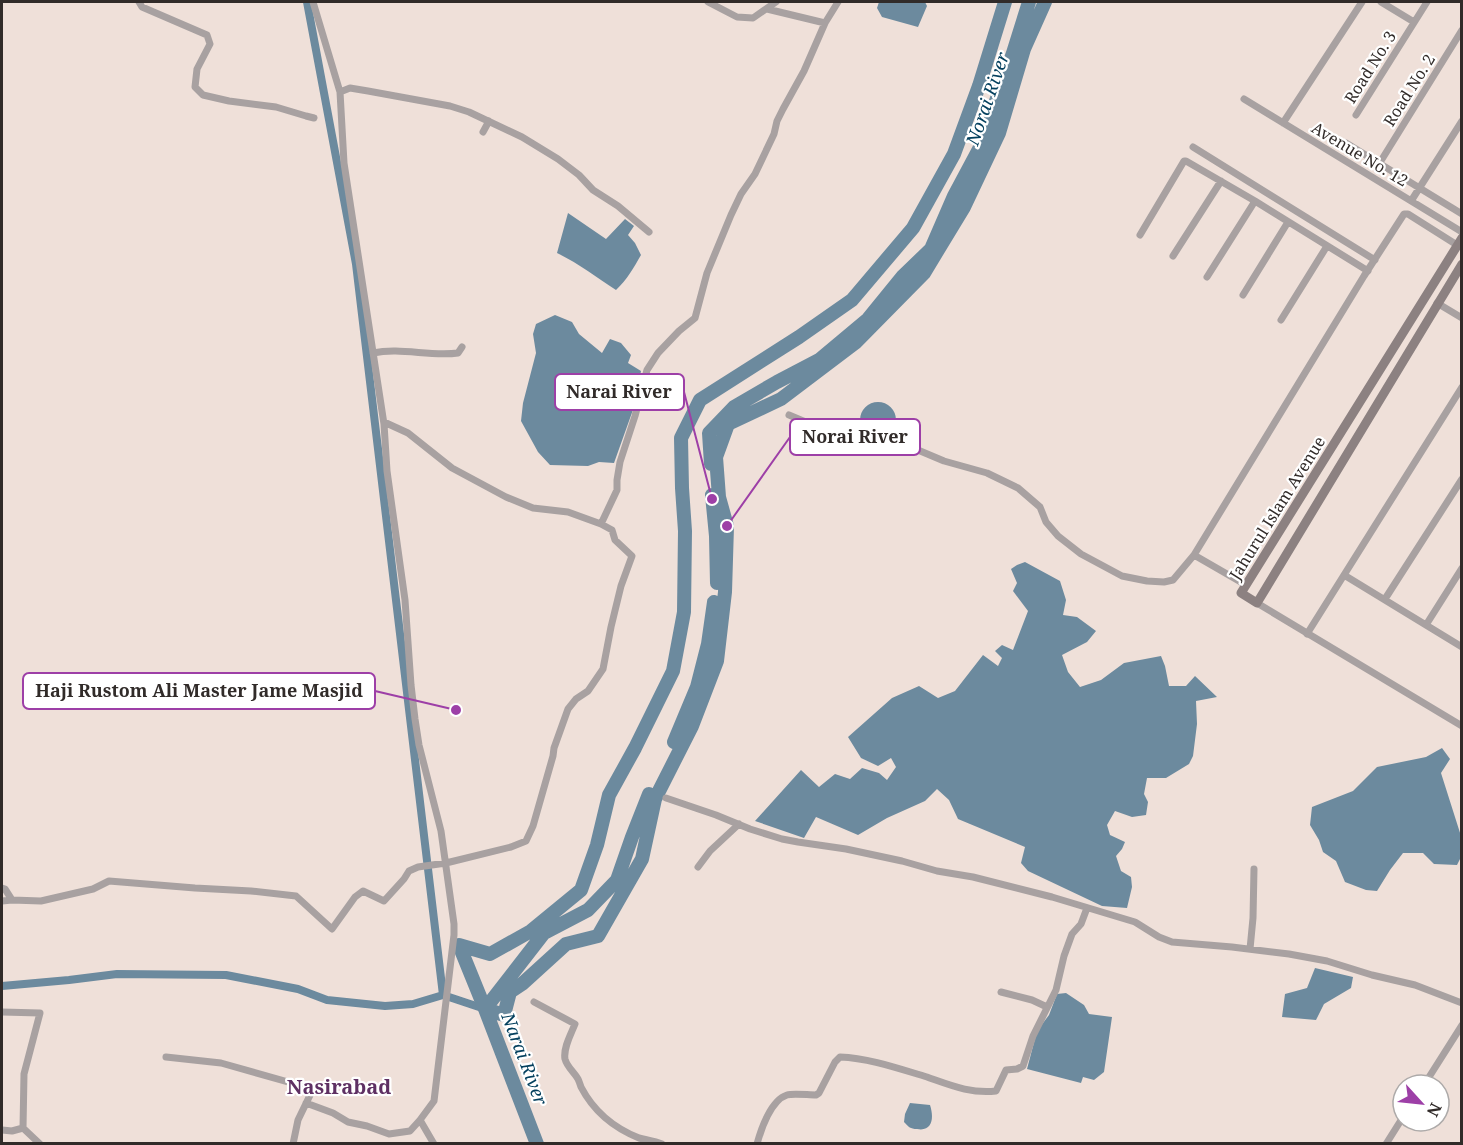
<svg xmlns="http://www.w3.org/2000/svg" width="1463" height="1145" font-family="'Noto Serif',serif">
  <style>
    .water { fill: #6c8a9e }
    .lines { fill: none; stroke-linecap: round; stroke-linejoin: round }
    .canal { stroke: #6c8a9e; stroke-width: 8 }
    .river { stroke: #6c8a9e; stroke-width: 14 }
    .street { stroke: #a8a1a1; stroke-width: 7 }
    .secondary { stroke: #8c8181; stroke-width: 9 }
    .labels { text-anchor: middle; stroke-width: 4.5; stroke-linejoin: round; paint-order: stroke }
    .street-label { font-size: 16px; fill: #312b29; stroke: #fff }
    .water-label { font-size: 18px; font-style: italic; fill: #033f5d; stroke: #fff }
    .quarter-label { font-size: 20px; font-weight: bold; fill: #5e3063; stroke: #fff }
    .leader { fill: none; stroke: #9d3fa7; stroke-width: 2 }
    .callout-dot { fill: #9d3fa7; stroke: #fff; stroke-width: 2 }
    .callout { fill: #fff; stroke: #9d3fa7; stroke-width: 2 }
    .callout-label { font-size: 18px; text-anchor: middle; font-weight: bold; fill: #312b29 }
  </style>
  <rect width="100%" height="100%" fill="#efe0d9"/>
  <path class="water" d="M 879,2 L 925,2 L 927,6 L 918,27 L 882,17 L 877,8 Z
    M 568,213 L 606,239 L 625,219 L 634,226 L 628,235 L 635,243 L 641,255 C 634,267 627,280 616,290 C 596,277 578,263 557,253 Z
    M 555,315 L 572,322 L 579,334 L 602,353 L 610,339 L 621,343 L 631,355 L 628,363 L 641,371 L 634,407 L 614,463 L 599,462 L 588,466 L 550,465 L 538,452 L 521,421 L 523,403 L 536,353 L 533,334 L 536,324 Z
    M860 420a18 18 0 1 1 36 0a18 18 0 1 1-36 0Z
    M 1025,562 L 1060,581 L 1066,600 L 1063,615 L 1077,617 L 1096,631 L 1087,642 L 1062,655 L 1068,672 L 1080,687 L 1101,680 L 1124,663 L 1161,656 L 1165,666 L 1169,686 L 1186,686 L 1195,676 L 1217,697 L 1196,701 L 1197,724 L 1193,756 L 1189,764 L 1166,778 L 1147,778 L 1144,794 L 1148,802 L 1146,815 L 1132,817 L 1115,811 L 1107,825 L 1110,835 L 1125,842 L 1122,849 L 1116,856 L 1121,871 L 1131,877 L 1132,887 L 1127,908 L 1102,906 L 1028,871 L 1021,863 L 1025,847 L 958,819 L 949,800 L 937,789 L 925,801 L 887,818 L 858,835 L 816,817 L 804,838 L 755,821 L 801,770 L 819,787 L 835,774 L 850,779 L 862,768 L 879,773 L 887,780 L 896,767 L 891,758 L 878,766 L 861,758 L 848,737 L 892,698 L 919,686 L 938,698 L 955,691 L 983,655 L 998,666 L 1002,658 L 995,651 L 1002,645 L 1013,650 L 1028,611 L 1013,591 L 1017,583 L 1011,569 L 1017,565 Z
    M 1442,748 L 1450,759 L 1441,773 L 1461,836 L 1461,857 L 1457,865 L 1434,864 L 1423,853 L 1403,853 L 1390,870 L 1377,891 L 1366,890 L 1345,882 L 1336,861 L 1323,852 L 1319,840 L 1310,825 L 1312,807 L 1353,791 L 1377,767 L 1426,757 Z
    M 1315,968 L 1353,977 L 1351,988 L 1324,1004 L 1316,1020 L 1282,1017 L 1285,994 L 1307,988 Z
    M 1066,993 L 1084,1005 L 1089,1014 L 1112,1017 L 1104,1072 L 1094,1080 L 1083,1077 L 1081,1083 L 1027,1069 L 1037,1031 L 1049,1015 L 1057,994 Z
    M 910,1103 L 930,1105 C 934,1117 933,1132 917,1129 C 910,1129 909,1127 904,1122 L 905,1114 Z"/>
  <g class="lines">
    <path class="canal" d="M 307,2 L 356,264 L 443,995
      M 2,986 L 69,980 L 117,974 L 226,975 L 298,989 L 327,1000 L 385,1006 L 413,1004 L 443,995 L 485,1009"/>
    <path class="river" d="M 1005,2 L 979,86 L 954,154 L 913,228 L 852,300 L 799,337 L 700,400 L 681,438 L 682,488 L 685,531 L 684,612 L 673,671 L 635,748 L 609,795 L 597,845 L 581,890 L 531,931 L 490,954 L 459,945 L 485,1009 L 504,1015 L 510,992 L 522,984 L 566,944 L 598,936 L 642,859 L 655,799 L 692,726 L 717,661 L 725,592 L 727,526 L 719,497 L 716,457 L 728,424 L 781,399 L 855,343 L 924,273 L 964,207 L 999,133 L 1024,49 L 1045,2
      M 711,464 L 709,433 L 734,407 L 777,382 L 819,360 L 868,319 L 903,276 L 931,249 L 954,196 L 985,138 L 996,101 L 1013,53 L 1029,2
      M 712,495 L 716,536 L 717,583
      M 674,742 L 697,687 L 708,644 L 714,602
      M 537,1144 L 485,1009 L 544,933 L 588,910 L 617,880 L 632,837 L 649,794"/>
    <path class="street" d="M 139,2 L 142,7 L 207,35 L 210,44 L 197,69 L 195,87 L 203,95 L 229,101 L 276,107 L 306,116 L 314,118
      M 708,2 L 737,17 L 753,18 L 776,2
      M 1381,2 L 1414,22
      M 767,9 L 825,23
      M 340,92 L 350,88 L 368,91 L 450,106 L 469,112 L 522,137 L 558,159 L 579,175 L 593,190 L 618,206 L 649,232
      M 1244,99 L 1462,232
      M 1356,115 L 1427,2
      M 1283,123 L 1362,2
      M 483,132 L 489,121
      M 1346,143 L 1462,214
      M 1193,147 L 1375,260
      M 1379,164 L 1462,30
      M 1413,201 L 1413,198 L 1462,121
      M 1140,235 L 1184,161 L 1186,161 L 1255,201 L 1368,271
      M 1173,256 L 1221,181
      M 1207,277 L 1255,201
      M 1243,295 L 1288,222
      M 1437,303 L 1462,318
      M 1281,320 L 1327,246
      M 373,353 C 401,347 430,357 458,353 L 462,347
      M 789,415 L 808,423 L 832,423 L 866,438 L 891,441 L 906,445 L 944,461 L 987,473 L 1018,488 L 1040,507 L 1046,522 L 1058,536 L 1081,554 L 1122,576 L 1147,581 L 1164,582 L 1173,580 L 1194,555 L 1364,276 L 1404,214 L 1408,214 L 1457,245
      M 384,422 L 408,433 L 452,468 L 506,497 L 533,508 L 568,512 L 601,524
      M 1194,555 L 1246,585
      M 1344,575 L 1462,647
      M 1385,599 L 1462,479
      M 1257,603 L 1462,726
      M 1426,625 L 1462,568
      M 1307,634 L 1462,387
      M 666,798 L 716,815 L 750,829 L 782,839 L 798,842 L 846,849 L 902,861 L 937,871 L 973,877 L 1052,897 L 1135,922 L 1159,937 L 1172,942 L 1232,947 L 1289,954 L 1327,961 L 1372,975 L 1415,985 L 1462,1003
      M 698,867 L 710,851 L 739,824
      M 2,888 L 5,889 L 12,900 L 2,901
      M 12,900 L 41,901 L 93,889 L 109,881 L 195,888 L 251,891 L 296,896 L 332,929 L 355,897 L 363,891 L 384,901 L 404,879 L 409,871 L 418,867 L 446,863 L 511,847 L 526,841 L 533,826 L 553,756 L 554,748 L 568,709 L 576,699 L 588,691 L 603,669 L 611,627 L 621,586 L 632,556 L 615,540 L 612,530 L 601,524 L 617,490 L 617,480 L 620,462 L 635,416 L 647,370 L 658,353 L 679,331 L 695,318 L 707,273 L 731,215 L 741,194 L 755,174 L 774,134 L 777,121 L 783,109 L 804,71 L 825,23 L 838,2
      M 1250,949 L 1253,918 L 1254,869
      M 1001,992 L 1032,1000 L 1047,1007
      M 534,1002 L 575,1024 C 571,1034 563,1048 565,1059 C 567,1067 574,1072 578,1079 C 579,1081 580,1084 581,1087 C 594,1112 614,1128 639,1138 C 647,1140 655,1141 662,1144
      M 2,1012 L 40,1013 L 24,1074 L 23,1128 L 40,1144
      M 166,1057 L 221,1063 L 313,1089 L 298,1120 L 293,1144
      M 1424,1085 L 1462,1025
      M 306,1103 L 333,1113 L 348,1122 L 367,1126 L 389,1134 L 410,1131 L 420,1120 L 434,1101 L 454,935 L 454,924 L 441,831 L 419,745 L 415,719 L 411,685 L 405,600 L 387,471 L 384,424 L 344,163 L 340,92 L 313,2
      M 420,1120 L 434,1144
      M 2,1130 L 12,1131 L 23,1128
      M 757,1144 C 761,1129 771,1100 787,1095 C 793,1093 808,1095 816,1095 L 819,1093 L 835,1062 L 840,1057 C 869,1058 900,1069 927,1077 C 950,1085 971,1094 996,1091 L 1006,1070 L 1017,1069 L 1023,1066 L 1033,1036 L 1056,990 L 1064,956 L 1072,934 L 1081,924 L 1087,908
      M 1386,1144 L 1403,1117"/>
    <path class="secondary" d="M 1462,238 L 1241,593 L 1257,603 L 1462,264"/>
  </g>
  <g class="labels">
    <g class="street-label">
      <text transform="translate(1370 67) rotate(-58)" y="6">Road No. 3</text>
      <text transform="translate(1409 90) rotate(-58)" y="6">Road No. 2</text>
      <text transform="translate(1360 154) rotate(31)" y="6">Avenue No. 12</text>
      <text transform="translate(1277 508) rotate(-58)" y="6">Jahurul Islam Avenue</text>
    </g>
    <g class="water-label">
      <text transform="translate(988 99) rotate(-71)" y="6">Norai River</text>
      <text transform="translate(524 1059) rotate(69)" y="6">Narai River</text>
    </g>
    <g class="quarter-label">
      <text x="339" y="1094">Nasirabad</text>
    </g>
  </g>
  <path class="leader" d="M712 499L684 392M727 526L790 437M456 710L375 691"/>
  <g class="callout-dot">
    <circle cx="712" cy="499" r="6"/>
    <circle cx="727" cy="526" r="6"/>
    <circle cx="456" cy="710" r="6"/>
  </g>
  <g class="callout">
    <rect x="555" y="374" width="129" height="36" rx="6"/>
    <rect x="790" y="419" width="130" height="36" rx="6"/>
    <rect x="23" y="673" width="352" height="36" rx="6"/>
  </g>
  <g class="callout-label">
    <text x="619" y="398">Narai River</text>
    <text x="855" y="443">Norai River</text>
    <text x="199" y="697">Haji Rustom Ali Master Jame Masjid</text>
  </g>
  <rect width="1463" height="1145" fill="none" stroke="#312b29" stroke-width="6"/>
  <g transform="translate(1421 1103) rotate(117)"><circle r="28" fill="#ffffff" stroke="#adaaa9" stroke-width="1.5"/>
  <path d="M0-4.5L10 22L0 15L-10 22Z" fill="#9d3fa7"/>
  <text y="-9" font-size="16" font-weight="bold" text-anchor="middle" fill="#312b29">N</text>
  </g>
</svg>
